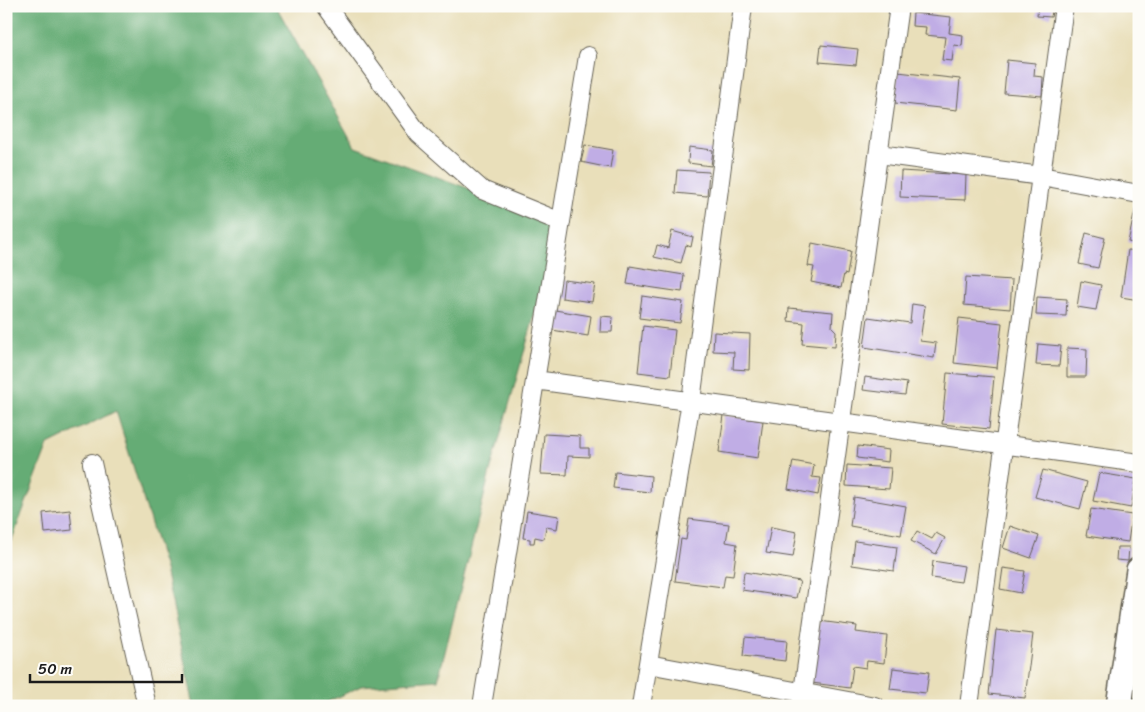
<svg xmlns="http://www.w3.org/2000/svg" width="1145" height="712" font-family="Sriracha,sans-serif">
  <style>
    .forest { fill: #65ac74; stroke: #406448 }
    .building { fill: #c0ade5 }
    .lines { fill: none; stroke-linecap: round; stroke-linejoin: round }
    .street-casing { stroke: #646053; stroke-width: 20 }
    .secondary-casing { stroke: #646053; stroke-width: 28 }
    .street { stroke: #fff; stroke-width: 18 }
    .secondary { stroke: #fff; stroke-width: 25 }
  </style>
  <rect width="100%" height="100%" fill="#fdfcf7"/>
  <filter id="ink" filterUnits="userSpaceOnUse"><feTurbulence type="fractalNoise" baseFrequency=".02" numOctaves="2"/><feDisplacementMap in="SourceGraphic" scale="10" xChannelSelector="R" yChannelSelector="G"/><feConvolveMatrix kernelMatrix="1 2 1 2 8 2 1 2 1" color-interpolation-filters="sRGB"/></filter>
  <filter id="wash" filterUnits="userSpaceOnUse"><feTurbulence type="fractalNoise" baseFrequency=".0096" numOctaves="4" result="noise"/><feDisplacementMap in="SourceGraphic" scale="20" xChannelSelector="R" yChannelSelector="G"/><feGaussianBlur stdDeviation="1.12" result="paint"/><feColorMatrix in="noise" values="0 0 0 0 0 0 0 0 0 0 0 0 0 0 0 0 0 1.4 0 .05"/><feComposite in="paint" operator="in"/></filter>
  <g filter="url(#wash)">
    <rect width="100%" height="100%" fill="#e9dfba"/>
    <path class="forest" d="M 6,6 L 276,6 L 355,147 L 561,222 L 490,472 L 438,680 L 361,686 L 319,706 L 194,706 L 165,569 L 116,411 L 48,445 L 6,555 Z"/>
    <g id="blocks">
      <path class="building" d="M 1038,6 L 1053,6 L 1051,17 L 1037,16 Z
        M 913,13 L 951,17 L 949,33 L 963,35 L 962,46 L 954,45 L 952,61 L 942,60 L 945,37 L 925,35 L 926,27 L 912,26 Z
        M 821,45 L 858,49 L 856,65 L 819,62 Z
        M 1007,60 L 1035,63 L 1034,76 L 1043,77 L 1042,96 L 1004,93 Z
        M 898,72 L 960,79 L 957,110 L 895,103 Z
        M 585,145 L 613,150 L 610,168 L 581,162 Z
        M 689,147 L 713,150 L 711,166 L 688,163 Z
        M 677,170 L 709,172 L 707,196 L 675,193 Z
        M 901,171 L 966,175 L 965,200 L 900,197 Z
        M 1136,206 L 1139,207 L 1139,244 L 1128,242 Z
        M 672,231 L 693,237 L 691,247 L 686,245 L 681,263 L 654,257 L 657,245 L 668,248 Z
        M 1086,233 L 1105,238 L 1098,268 L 1079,264 Z
        M 812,243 L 851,251 L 847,275 L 844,274 L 841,288 L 811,282 L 814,267 L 808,266 Z
        M 1128,250 L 1139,251 L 1139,300 L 1121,297 Z
        M 630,266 L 684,275 L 682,292 L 627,284 Z
        M 966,277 L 1012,280 L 1010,309 L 964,305 Z
        M 564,280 L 595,284 L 592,302 L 562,298 Z
        M 1081,281 L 1101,285 L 1096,310 L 1077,307 Z
        M 642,296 L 683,302 L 680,323 L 639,318 Z
        M 1037,297 L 1067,299 L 1066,316 L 1036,315 Z
        M 912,304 L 925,306 L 920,341 L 936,343 L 934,358 L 864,347 L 868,317 L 910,323 Z
        M 789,308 L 833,312 L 832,327 L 836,331 L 835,347 L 802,344 L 804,323 L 788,321 Z
        M 555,310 L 591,316 L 588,336 L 552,330 Z
        M 601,316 L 613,317 L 612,332 L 600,332 Z
        M 959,318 L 1002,323 L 997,368 L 954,363 Z
        M 643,326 L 675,330 L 670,376 L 638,372 Z
        M 714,332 L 750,334 L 749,370 L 733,369 L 734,352 L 713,351 Z
        M 1038,344 L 1061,346 L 1059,366 L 1036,365 Z
        M 1067,348 L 1087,349 L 1086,377 L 1067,377 Z
        M 947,373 L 994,377 L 989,429 L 942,424 Z
        M 865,377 L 907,383 L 905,395 L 863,390 Z
        M 724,415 L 763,421 L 758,458 L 719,452 Z
        M 544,434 L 580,436 L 580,448 L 589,448 L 589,457 L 568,456 L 567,475 L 541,474 Z
        M 858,446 L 889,450 L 888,462 L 857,458 Z
        M 793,461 L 814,465 L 812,477 L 821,478 L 818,495 L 788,489 Z
        M 847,465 L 891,468 L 889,489 L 846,486 Z
        M 1043,470 L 1087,482 L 1080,509 L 1035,497 Z
        M 615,472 L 651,476 L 650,492 L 613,488 Z
        M 1099,473 L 1136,479 L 1131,508 L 1093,501 Z
        M 854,497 L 906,506 L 901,535 L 850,526 Z
        M 1091,509 L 1132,515 L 1128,542 L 1086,536 Z
        M 70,510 L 72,530 L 45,533 L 43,513 Z
        M 527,511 L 559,516 L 557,529 L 546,527 L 544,539 L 535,537 L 534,543 L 530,543 L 530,539 L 523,538 Z
        M 689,519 L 729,524 L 726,542 L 737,544 L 733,576 L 725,575 L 723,587 L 675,581 L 681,539 L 686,540 Z
        M 1010,526 L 1039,536 L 1031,558 L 1003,548 Z
        M 771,527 L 797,532 L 793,557 L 766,553 Z
        M 917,531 L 932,539 L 936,533 L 945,538 L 936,554 L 911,541 Z
        M 855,541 L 897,547 L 894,571 L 852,565 Z
        M 1117,547 L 1129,547 L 1128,561 L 1116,560 Z
        M 933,561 L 964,566 L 961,582 L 931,578 Z
        M 1003,568 L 1025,571 L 1021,593 L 1000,589 Z
        M 744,572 L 800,581 L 796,598 L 742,590 Z
        M 819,621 L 857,626 L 856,632 L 887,636 L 884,663 L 867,661 L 866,668 L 853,666 L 850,688 L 812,683 Z
        M 996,630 L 1033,634 L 1025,698 L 989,694 Z
        M 745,637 L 787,641 L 785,661 L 743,656 Z
        M 893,668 L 929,672 L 926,693 L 890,689 Z"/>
    </g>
  </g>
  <g filter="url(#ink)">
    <use href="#blocks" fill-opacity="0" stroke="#646053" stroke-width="1"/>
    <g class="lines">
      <g class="street-casing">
        <path id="street" d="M 326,6 L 419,134 L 482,190 L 561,222
          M 879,154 L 1041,176 L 1139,194
          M 535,380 L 1139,463
          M 92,463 L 147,706
          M 648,664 L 875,706
          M 482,706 L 588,56
          M 641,706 L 691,401 L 743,6
          M 801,706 L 899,6
          M 969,706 L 1064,6"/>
      </g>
      <g class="secondary-casing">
        <path id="secondary" d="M 1119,706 L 1139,570"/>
      </g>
      <use href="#street" class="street"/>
      <use href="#secondary" class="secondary"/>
    </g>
  </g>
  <rect width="1145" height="712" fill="none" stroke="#fdfcf7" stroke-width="25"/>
  <path d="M30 674v8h152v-8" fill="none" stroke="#1c1c1c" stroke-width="2.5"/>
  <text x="38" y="674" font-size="15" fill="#1c1c1c" stroke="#fdfcf7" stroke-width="4" paint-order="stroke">50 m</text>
</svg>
